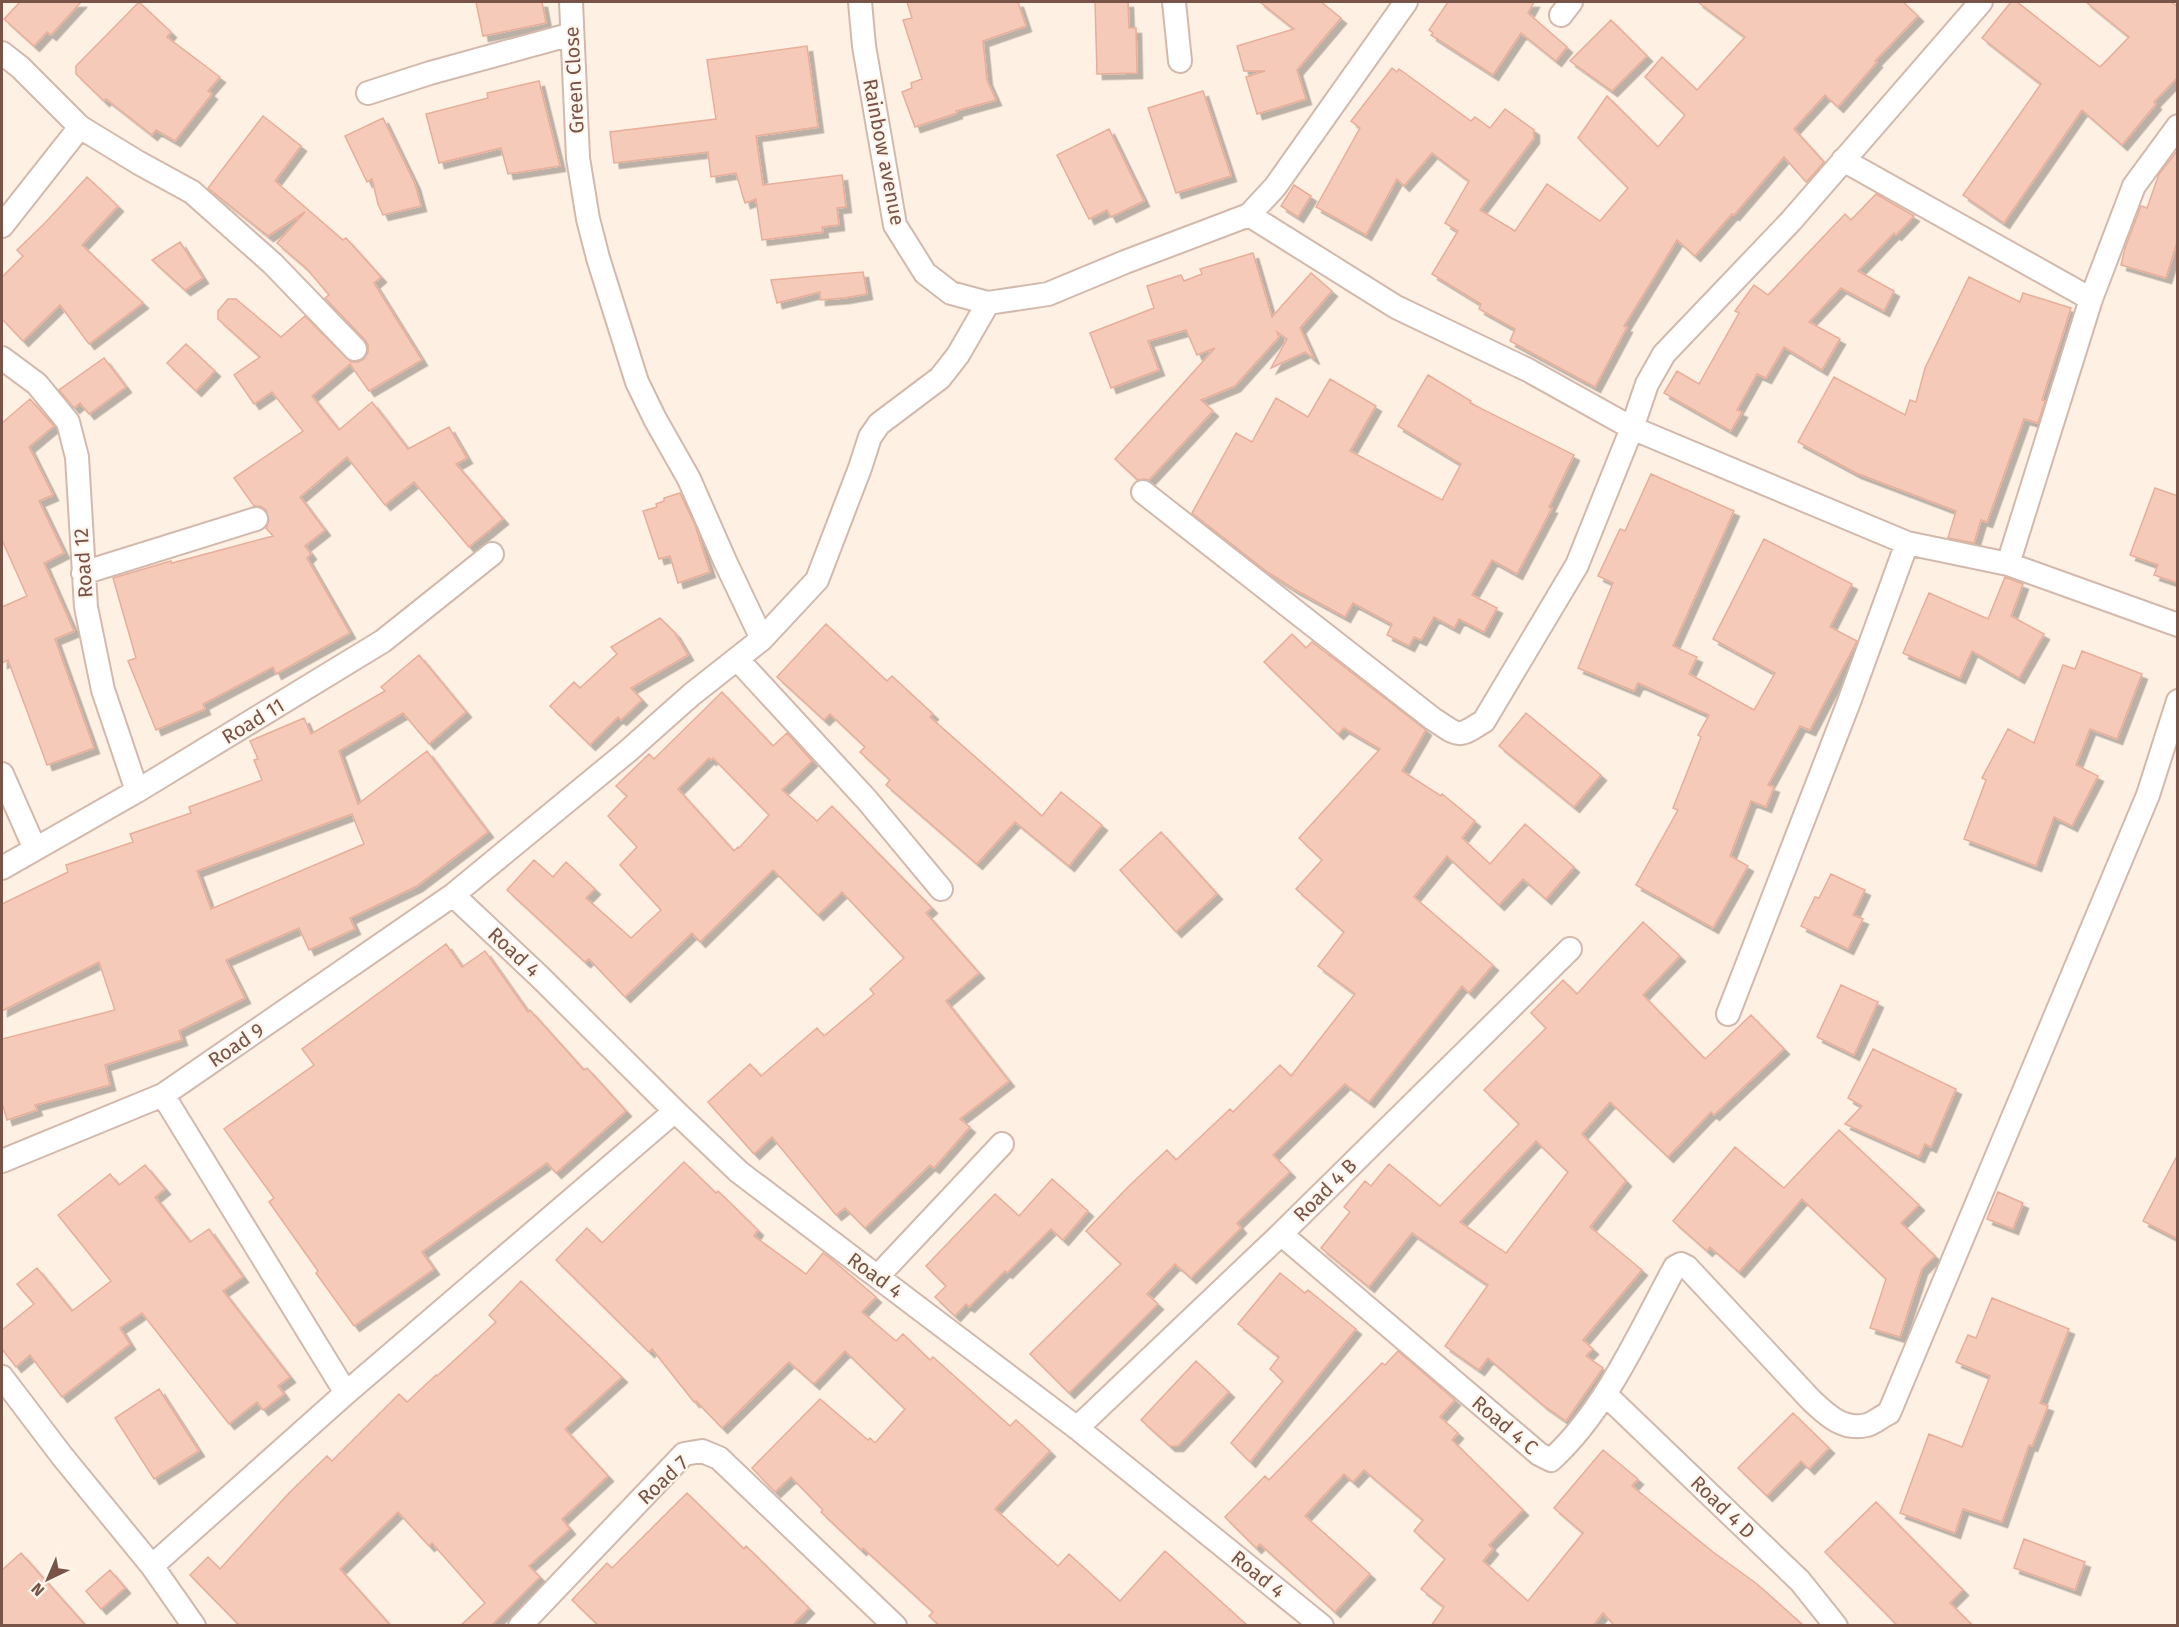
<svg xmlns="http://www.w3.org/2000/svg" width="2179" height="1627" font-family="'Fira Sans',sans-serif">
  <style>
    .building { fill: #f5cab9; stroke: #e8ae99; stroke-width: 1.5; fill-rule: evenodd; filter: url(#shadow) }
    .lines { fill: none; stroke-linecap: round; stroke-linejoin: round }
    .street-casing { stroke: #d2b9ac; stroke-width: 26 }
    .street { stroke: #fff; stroke-width: 22 }
    .labels { text-anchor: middle; stroke-width: 4.5; stroke-linejoin: round; paint-order: stroke }
    .street-label { font-size: 20px; fill: #775348; stroke: #fff5eb }
  </style>
  <defs>
    <filter id="shadow"><feDropShadow dx="5.5" dy="5.5" stdDeviation="0" flood-color="#0004"/></filter>
  </defs>
  <rect width="100%" height="100%" fill="#fef0e3"/>
  <path class="building" d="M 20,2 L 81,2 L 51,35 L 47,32 L 34,46 L 4,19 Z
    M 139,2 L 171,32 L 167,37 L 220,77 L 208,91 L 212,94 L 175,141 L 156,130 L 152,135 L 106,99 L 104,101 L 76,74 L 76,66 Z
    M 476,2 L 542,2 L 546,23 L 483,36 Z
    M 907,2 L 1018,2 L 1026,26 L 983,41 L 987,80 L 996,100 L 956,111 L 957,113 L 915,127 L 902,92 L 912,88 L 911,83 L 922,79 L 903,20 L 912,18 Z
    M 1095,2 L 1128,2 L 1129,28 L 1136,28 L 1137,73 L 1097,74 Z
    M 1260,2 L 1321,2 L 1341,18 L 1297,70 L 1306,99 L 1257,114 L 1246,77 L 1265,71 L 1244,71 L 1237,46 L 1294,29 Z
    M 1448,2 L 1534,2 L 1528,13 L 1567,47 L 1556,61 L 1521,33 L 1493,75 L 1431,35 L 1433,33 L 1429,30 Z
    M 1698,2 L 1903,2 L 1918,16 L 1875,61 L 1877,62 L 1838,107 L 1825,95 L 1794,129 L 1824,162 L 1812,176 L 1806,182 L 1784,157 L 1734,215 L 1732,214 L 1695,256 L 1677,240 L 1624,326 L 1627,327 L 1595,387 L 1510,341 L 1515,329 L 1479,309 L 1481,304 L 1432,274 L 1458,231 L 1445,223 L 1469,181 L 1432,153 L 1404,186 L 1397,179 L 1366,235 L 1316,207 L 1360,128 L 1351,121 L 1392,68 L 1397,72 L 1399,69 L 1471,121 L 1475,117 L 1490,128 L 1505,109 L 1534,130 L 1534,138 L 1480,210 L 1515,231 L 1547,184 L 1600,221 L 1628,188 L 1578,138 L 1607,96 L 1658,147 L 1685,115 L 1645,77 L 1662,57 L 1697,90 L 1745,37 Z
    M 2011,2 L 2017,2 L 2100,67 L 2129,37 L 2086,2 L 2171,2 L 2178,7 L 2178,77 L 2154,102 L 2156,104 L 2122,145 L 2082,110 L 2004,223 L 1963,195 L 2041,84 L 1982,38 Z
    M 1611,20 L 1647,56 L 1612,91 L 1570,61 Z
    M 807,46 L 818,127 L 756,136 L 763,185 L 842,175 L 846,207 L 837,208 L 839,225 L 822,227 L 823,232 L 762,240 L 756,199 L 745,203 L 736,173 L 711,177 L 708,152 L 614,163 L 610,132 L 716,119 L 707,60 Z
    M 539,81 L 560,166 L 508,174 L 501,148 L 439,163 L 426,114 L 488,98 L 487,93 Z
    M 1203,91 L 1231,176 L 1176,193 L 1148,108 Z
    M 263,116 L 301,146 L 275,181 L 343,240 L 346,238 L 381,277 L 374,283 L 422,360 L 369,391 L 350,364 L 312,396 L 339,430 L 372,402 L 408,449 L 449,427 L 467,458 L 456,464 L 503,519 L 469,547 L 414,482 L 385,505 L 347,457 L 300,497 L 325,530 L 305,546 L 311,554 L 307,558 L 350,633 L 276,674 L 273,667 L 203,704 L 205,709 L 156,730 L 128,661 L 136,658 L 113,578 L 171,561 L 172,563 L 273,536 L 266,528 L 269,521 L 266,510 L 260,506 L 254,506 L 234,478 L 303,431 L 272,392 L 254,404 L 234,375 L 260,357 L 218,319 L 218,311 L 228,299 L 236,299 L 281,337 L 305,316 L 351,362 L 358,362 L 364,359 L 368,352 L 368,345 L 365,340 L 325,298 L 329,295 L 307,269 L 277,243 L 305,212 L 268,236 L 208,188 Z
    M 383,118 L 415,184 L 421,206 L 383,215 L 378,204 L 372,179 L 367,182 L 345,136 Z
    M 1109,129 L 1144,201 L 1111,217 L 1107,210 L 1089,219 L 1057,155 Z
    M 2178,150 L 2178,239 L 2166,278 L 2121,265 L 2125,248 L 2141,206 L 2147,208 L 2159,174 Z
    M 87,177 L 118,206 L 82,245 L 143,303 L 89,344 L 60,305 L 23,341 L 2,319 L 2,277 L 23,256 L 17,250 L 46,222 Z
    M 1294,185 L 1311,196 L 1298,217 L 1281,206 Z
    M 1876,194 L 1914,216 L 1896,235 L 1894,233 L 1858,271 L 1894,291 L 1884,311 L 1841,288 L 1809,322 L 1840,339 L 1822,370 L 1784,347 L 1766,378 L 1757,374 L 1737,410 L 1742,412 L 1731,431 L 1664,393 L 1677,371 L 1699,384 L 1739,313 L 1735,311 L 1754,285 L 1768,295 L 1845,214 L 1851,220 Z
    M 180,242 L 203,278 L 185,290 L 152,260 Z
    M 1253,253 L 1272,317 L 1311,273 L 1332,291 L 1300,328 L 1314,359 L 1305,352 L 1271,368 L 1287,339 L 1277,332 L 1279,337 L 1235,386 L 1201,400 L 1213,411 L 1149,480 L 1144,479 L 1138,480 L 1115,459 L 1215,348 L 1197,355 L 1186,330 L 1148,341 L 1159,370 L 1111,388 L 1090,333 L 1154,308 L 1147,286 L 1181,275 L 1184,281 L 1202,274 L 1200,269 Z
    M 863,272 L 867,294 L 844,298 L 820,300 L 820,292 L 777,303 L 771,280 Z
    M 1969,277 L 2020,302 L 2023,293 L 2071,308 L 2042,400 L 2045,401 L 2038,423 L 2024,419 L 1987,522 L 1981,520 L 1974,543 L 1948,538 L 1956,511 L 1856,473 L 1798,442 L 1834,377 L 1905,415 L 1910,400 L 1916,402 L 1925,368 Z
    M 186,344 L 215,371 L 196,391 L 167,363 Z
    M 104,358 L 126,387 L 89,414 L 80,403 L 74,408 L 59,390 Z
    M 1428,375 L 1471,401 L 1470,403 L 1574,455 L 1549,507 L 1552,508 L 1517,574 L 1492,560 L 1472,595 L 1497,608 L 1484,632 L 1459,619 L 1454,628 L 1434,617 L 1421,640 L 1414,637 L 1409,646 L 1387,635 L 1392,624 L 1353,603 L 1345,617 L 1294,589 L 1266,571 L 1192,513 L 1236,433 L 1252,442 L 1276,398 L 1308,417 L 1330,379 L 1376,406 L 1350,451 L 1442,500 L 1461,464 L 1398,426 Z
    M 30,399 L 54,426 L 29,447 L 53,495 L 39,501 L 64,553 L 44,563 L 74,631 L 55,639 L 94,748 L 47,765 L 8,660 L 2,663 L 2,607 L 27,596 L 2,540 L 2,423 Z
    M 1651,474 L 1734,511 L 1673,646 L 1697,657 L 1689,674 L 1754,710 L 1775,673 L 1713,639 L 1764,539 L 1852,584 L 1830,627 L 1857,641 L 1810,730 L 1800,726 L 1768,785 L 1774,787 L 1766,807 L 1751,801 L 1730,856 L 1748,866 L 1713,928 L 1636,885 L 1678,810 L 1673,808 L 1701,737 L 1698,735 L 1709,715 L 1638,683 L 1634,691 L 1578,668 L 1613,583 L 1598,576 L 1620,529 L 1625,531 Z
    M 2155,488 L 2178,496 L 2178,583 L 2154,575 L 2158,565 L 2130,555 Z
    M 680,493 L 695,525 L 710,572 L 678,583 L 670,556 L 659,559 L 643,511 L 657,507 L 656,504 L 664,501 L 664,498 Z
    M 2005,577 L 2023,584 L 2011,616 L 2044,634 L 2019,678 L 1972,651 L 1960,678 L 1903,653 L 1929,593 L 1988,619 Z
    M 660,618 L 675,633 L 688,655 L 631,688 L 642,700 L 621,720 L 618,717 L 590,745 L 550,706 L 574,682 L 580,688 L 617,654 L 611,647 Z
    M 826,624 L 887,681 L 892,676 L 933,714 L 930,717 L 1042,816 L 1061,792 L 1102,825 L 1069,866 L 1015,822 L 977,864 L 886,785 L 890,780 L 860,752 L 865,747 L 830,714 L 824,720 L 777,677 Z
    M 1292,634 L 1306,648 L 1312,642 L 1426,730 L 1402,771 L 1441,796 L 1442,794 L 1475,821 L 1462,838 L 1490,864 L 1525,824 L 1574,867 L 1546,899 L 1523,879 L 1499,905 L 1447,856 L 1414,897 L 1493,965 L 1469,993 L 1462,986 L 1369,1102 L 1345,1084 L 1273,1155 L 1290,1172 L 1237,1223 L 1241,1228 L 1191,1278 L 1175,1264 L 1147,1294 L 1158,1304 L 1069,1393 L 1030,1354 L 1121,1264 L 1086,1231 L 1128,1187 L 1167,1150 L 1176,1160 L 1230,1109 L 1233,1112 L 1280,1065 L 1291,1076 L 1355,994 L 1318,966 L 1344,932 L 1296,889 L 1322,860 L 1299,838 L 1380,749 L 1344,728 L 1338,734 L 1264,662 Z
    M 2082,651 L 2142,674 L 2117,739 L 2090,729 L 2076,765 L 2098,776 L 2072,826 L 2054,817 L 2036,866 L 1964,839 L 1986,780 L 1982,778 L 2008,729 L 2034,743 L 2063,665 L 2075,669 Z
    M 419,655 L 466,712 L 429,744 L 403,713 L 339,751 L 358,804 L 427,751 L 488,832 L 417,886 L 350,918 L 355,929 L 309,950 L 299,928 L 226,960 L 245,998 L 179,1031 L 182,1040 L 105,1065 L 110,1085 L 35,1105 L 37,1110 L 7,1120 L 2,1103 L 2,1039 L 115,1010 L 99,962 L 2,1011 L 2,904 L 68,872 L 66,865 L 133,842 L 130,834 L 191,813 L 189,807 L 262,780 L 254,760 L 258,759 L 250,741 L 304,718 L 311,734 L 385,691 L 381,687 ZM 352,814 L 364,844 L 211,909 L 197,871 Z
    M 722,692 L 773,746 L 787,733 L 812,761 L 782,790 L 817,821 L 832,806 L 932,908 L 926,913 L 979,973 L 946,1001 L 1009,1081 L 960,1119 L 970,1127 L 934,1168 L 930,1165 L 865,1228 L 845,1208 L 836,1215 L 772,1137 L 754,1154 L 708,1102 L 750,1064 L 761,1076 L 817,1028 L 824,1036 L 874,994 L 870,989 L 904,958 L 842,892 L 818,915 L 773,870 L 700,942 L 692,933 L 625,997 L 589,959 L 585,962 L 507,890 L 534,860 L 553,877 L 566,862 L 595,889 L 586,898 L 631,938 L 661,910 L 620,865 L 637,847 L 608,816 L 627,796 L 616,786 L 649,754 L 654,759 ZM 709,758 L 711,760 L 713,758 L 769,815 L 739,848 L 738,847 L 734,851 L 678,789 Z
    M 1526,713 L 1601,775 L 1574,807 L 1499,746 Z
    M 1161,832 L 1217,894 L 1176,932 L 1120,870 Z
    M 1831,874 L 1865,890 L 1853,915 L 1863,919 L 1848,949 L 1801,926 L 1815,897 L 1819,898 Z
    M 1643,922 L 1680,956 L 1643,995 L 1705,1059 L 1751,1015 L 1784,1049 L 1714,1115 L 1711,1112 L 1668,1157 L 1610,1102 L 1582,1134 L 1626,1181 L 1590,1227 L 1642,1270 L 1583,1340 L 1593,1349 L 1586,1356 L 1603,1368 L 1566,1421 L 1543,1405 L 1488,1358 L 1479,1370 L 1445,1346 L 1488,1285 L 1412,1233 L 1369,1287 L 1321,1248 L 1350,1212 L 1344,1207 L 1365,1181 L 1371,1186 L 1389,1164 L 1440,1206 L 1519,1124 L 1484,1090 L 1546,1028 L 1531,1013 L 1563,980 L 1577,994 ZM 1536,1141 L 1568,1172 L 1506,1253 L 1460,1222 Z
    M 446,944 L 462,967 L 485,951 L 528,1012 L 530,1010 L 584,1070 L 587,1068 L 626,1111 L 556,1173 L 547,1163 L 422,1252 L 434,1269 L 354,1326 L 316,1273 L 318,1271 L 269,1202 L 274,1198 L 224,1129 L 314,1065 L 302,1049 Z
    M 1841,985 L 1878,1002 L 1854,1055 L 1817,1037 Z
    M 1873,1049 L 1956,1089 L 1931,1147 L 1925,1144 L 1919,1157 L 1845,1124 L 1862,1106 L 1848,1098 Z
    M 1839,1130 L 1919,1205 L 1901,1223 L 1935,1256 L 1922,1269 L 1900,1337 L 1870,1328 L 1886,1279 L 1802,1199 L 1739,1272 L 1710,1247 L 1707,1251 L 1673,1221 L 1735,1147 L 1784,1188 Z
    M 2178,1154 L 2178,1239 L 2143,1221 Z
    M 684,1162 L 716,1193 L 718,1191 L 758,1230 L 754,1236 L 806,1274 L 823,1253 L 830,1258 L 876,1297 L 862,1312 L 896,1341 L 903,1334 L 930,1360 L 933,1357 L 1010,1426 L 1016,1420 L 1050,1451 L 995,1509 L 1058,1566 L 1069,1554 L 1120,1601 L 1165,1551 L 1248,1626 L 940,1626 L 929,1616 L 933,1612 L 863,1548 L 861,1550 L 821,1512 L 823,1510 L 791,1477 L 775,1492 L 752,1468 L 820,1399 L 868,1440 L 870,1438 L 875,1443 L 905,1409 L 845,1351 L 814,1384 L 789,1362 L 722,1428 L 696,1401 L 694,1402 L 652,1349 L 649,1352 L 556,1260 L 587,1228 L 602,1243 Z
    M 145,1165 L 165,1189 L 155,1197 L 190,1242 L 209,1229 L 243,1277 L 223,1291 L 290,1377 L 278,1386 L 284,1394 L 263,1410 L 257,1402 L 229,1424 L 142,1313 L 120,1328 L 130,1344 L 62,1397 L 30,1355 L 16,1367 L 2,1349 L 2,1330 L 34,1304 L 17,1284 L 37,1268 L 72,1311 L 111,1281 L 58,1215 L 110,1174 L 119,1185 Z
    M 1052,1179 L 1088,1211 L 1063,1240 L 1051,1229 L 1007,1273 L 1005,1271 L 969,1307 L 966,1304 L 955,1316 L 935,1297 L 946,1286 L 926,1266 L 995,1194 L 1019,1216 Z
    M 1998,1192 L 2023,1203 L 2013,1229 L 1987,1219 Z
    M 1280,1273 L 1305,1293 L 1308,1290 L 1356,1329 L 1250,1462 L 1231,1443 L 1283,1381 L 1270,1369 L 1279,1357 L 1238,1324 Z
    M 521,1281 L 622,1377 L 565,1429 L 608,1476 L 562,1519 L 570,1529 L 529,1566 L 540,1577 L 491,1626 L 460,1626 L 485,1603 L 432,1543 L 429,1546 L 398,1512 L 340,1569 L 391,1626 L 240,1626 L 190,1575 L 208,1557 L 220,1569 L 289,1493 L 327,1456 L 332,1461 L 399,1394 L 407,1402 L 436,1375 L 437,1376 L 496,1322 L 489,1315 Z
    M 1992,1298 L 2069,1329 L 2040,1403 L 2048,1406 L 2032,1446 L 2029,1445 L 2002,1522 L 1963,1509 L 1955,1533 L 1900,1513 L 1929,1434 L 1962,1447 L 1990,1376 L 1956,1362 L 1968,1335 L 1976,1338 Z
    M 1398,1351 L 1455,1400 L 1440,1417 L 1458,1433 L 1452,1440 L 1523,1510 L 1489,1545 L 1493,1549 L 1483,1561 L 1528,1601 L 1583,1533 L 1554,1508 L 1603,1450 L 1638,1479 L 1632,1486 L 1713,1552 L 1757,1584 L 1804,1626 L 1615,1626 L 1603,1613 L 1593,1626 L 1431,1626 L 1444,1607 L 1421,1589 L 1445,1559 L 1414,1531 L 1423,1520 L 1364,1470 L 1353,1482 L 1344,1474 L 1305,1516 L 1370,1574 L 1335,1612 L 1260,1544 L 1256,1548 L 1225,1517 L 1265,1476 L 1269,1480 L 1382,1363 L 1385,1365 Z
    M 1196,1361 L 1229,1392 L 1178,1446 L 1170,1446 L 1141,1420 Z
    M 159,1389 L 199,1451 L 154,1479 L 115,1418 Z
    M 1793,1413 L 1829,1448 L 1809,1469 L 1801,1461 L 1767,1496 L 1738,1468 Z
    M 687,1493 L 744,1549 L 746,1546 L 809,1608 L 792,1626 L 599,1626 L 572,1600 L 607,1563 L 612,1568 Z
    M 1876,1502 L 1963,1590 L 1950,1603 L 1973,1626 L 1898,1626 L 1825,1552 Z
    M 2024,1539 L 2085,1562 L 2075,1590 L 2014,1568 Z
    M 21,1553 L 86,1626 L 2,1626 L 2,1570 Z
    M 110,1570 L 125,1588 L 101,1609 L 86,1591 Z"/>
  <g class="lines">
    <g class="street-casing">
      <path id="street" d="M 571,2 L 578,158 L 588,219 L 598,258 L 637,382 L 655,419 L 689,479 L 725,561 L 762,639
        M 860,2 L 864,46 L 895,225 L 925,273 L 951,293 L 988,303 L 1048,294 L 1125,262 L 1249,215 L 1275,187 L 1406,2
        M 1174,2 L 1180,61
        M 1561,15 L 1571,2
        M 2,53 L 20,67 L 80,127 L 139,163 L 192,192 L 273,264 L 355,349
        M 368,93 L 430,73 L 572,34
        M 1843,160 L 2091,299
        M 1249,215 L 1396,307 L 1528,370 L 1632,428 L 1907,543 L 2008,564 L 2178,625
        M 2,226 L 80,127
        M 2,358 L 37,384 L 68,422 L 77,457 L 86,607 L 103,690 L 137,791
        M 1143,492 L 1433,719 C 1460,736 1456,739 1484,721 L 1577,565 L 1632,428 L 1647,384 L 1664,354 L 1791,221 L 1981,2
        M 2008,564 L 2091,299 L 2134,186 L 2178,126
        M 83,573 L 256,519
        M 738,660 L 867,800 L 941,889
        M 2,774 L 35,849
        M 2,868 L 137,791 L 383,641 L 492,554
        M 453,895 L 540,977 L 675,1111 L 739,1172 L 1077,1428 L 1322,1626
        M 1728,1014 L 1849,702 L 1907,543
        M 163,1095 L 346,1393
        M 2,1161 L 163,1095 L 453,895 L 628,751 L 691,695 L 762,639 L 817,580 L 860,468 L 870,437 L 879,424 L 940,378 L 958,355 L 988,303
        M 1281,1234 L 1539,1454 L 1551,1460 C 1606,1410 1640,1331 1675,1267 L 1681,1264 L 1687,1267 L 1811,1400 C 1827,1415 1843,1431 1867,1425 C 1874,1423 1882,1416 1889,1413 L 2148,795 L 2178,701
        M 878,1276 L 1002,1144
        M 2,1377 L 62,1456 L 152,1566 L 194,1626
        M 1605,1394 L 1800,1581 L 1836,1626
        M 1077,1428 L 1281,1234 L 1570,949
        M 152,1566 L 346,1393 L 675,1111
        M 520,1626 L 684,1454 L 702,1451 L 719,1458 L 895,1626"/>
    </g>
    <use href="#street" class="street"/>
  </g>
  <g class="labels">
    <g class="street-label">
      <text transform="translate(574 80) rotate(-93)" y="7">Green Close</text>
      <text transform="translate(884 152) rotate(79)" y="7">Rainbow avenue</text>
      <text transform="translate(83 563) rotate(-94)" y="7">Road 12</text>
      <text transform="translate(253 721) rotate(-31)" y="7">Road 11</text>
      <text transform="translate(514 952) rotate(43)" y="7">Road 4</text>
      <text transform="translate(236 1045) rotate(-34)" y="7">Road 9</text>
      <text transform="translate(1325 1190) rotate(-45)" y="7">Road 4 B</text>
      <text transform="translate(875 1275) rotate(36)" y="7">Road 4</text>
      <text transform="translate(1505 1425) rotate(40)" y="7">Road 4 C</text>
      <text transform="translate(663 1480) rotate(-43)" y="7">Road 7</text>
      <text transform="translate(1723 1507) rotate(44)" y="7">Road 4 D</text>
      <text transform="translate(1258 1574) rotate(39)" y="7">Road 4</text>
    </g>
  </g>
  <rect width="2179" height="1627" fill="none" stroke="#775348" stroke-width="6"/>
  <g transform="translate(48 1579) rotate(224)" stroke="#fff5eb" stroke-width="4.5" paint-order="stroke">
  <path d="M0-4.5L10 22L0 15L-10 22Z" fill="#775348"/>
  <text y="-9" font-size="16" font-weight="bold" text-anchor="middle" fill="#775348">N</text>
  </g>
</svg>
